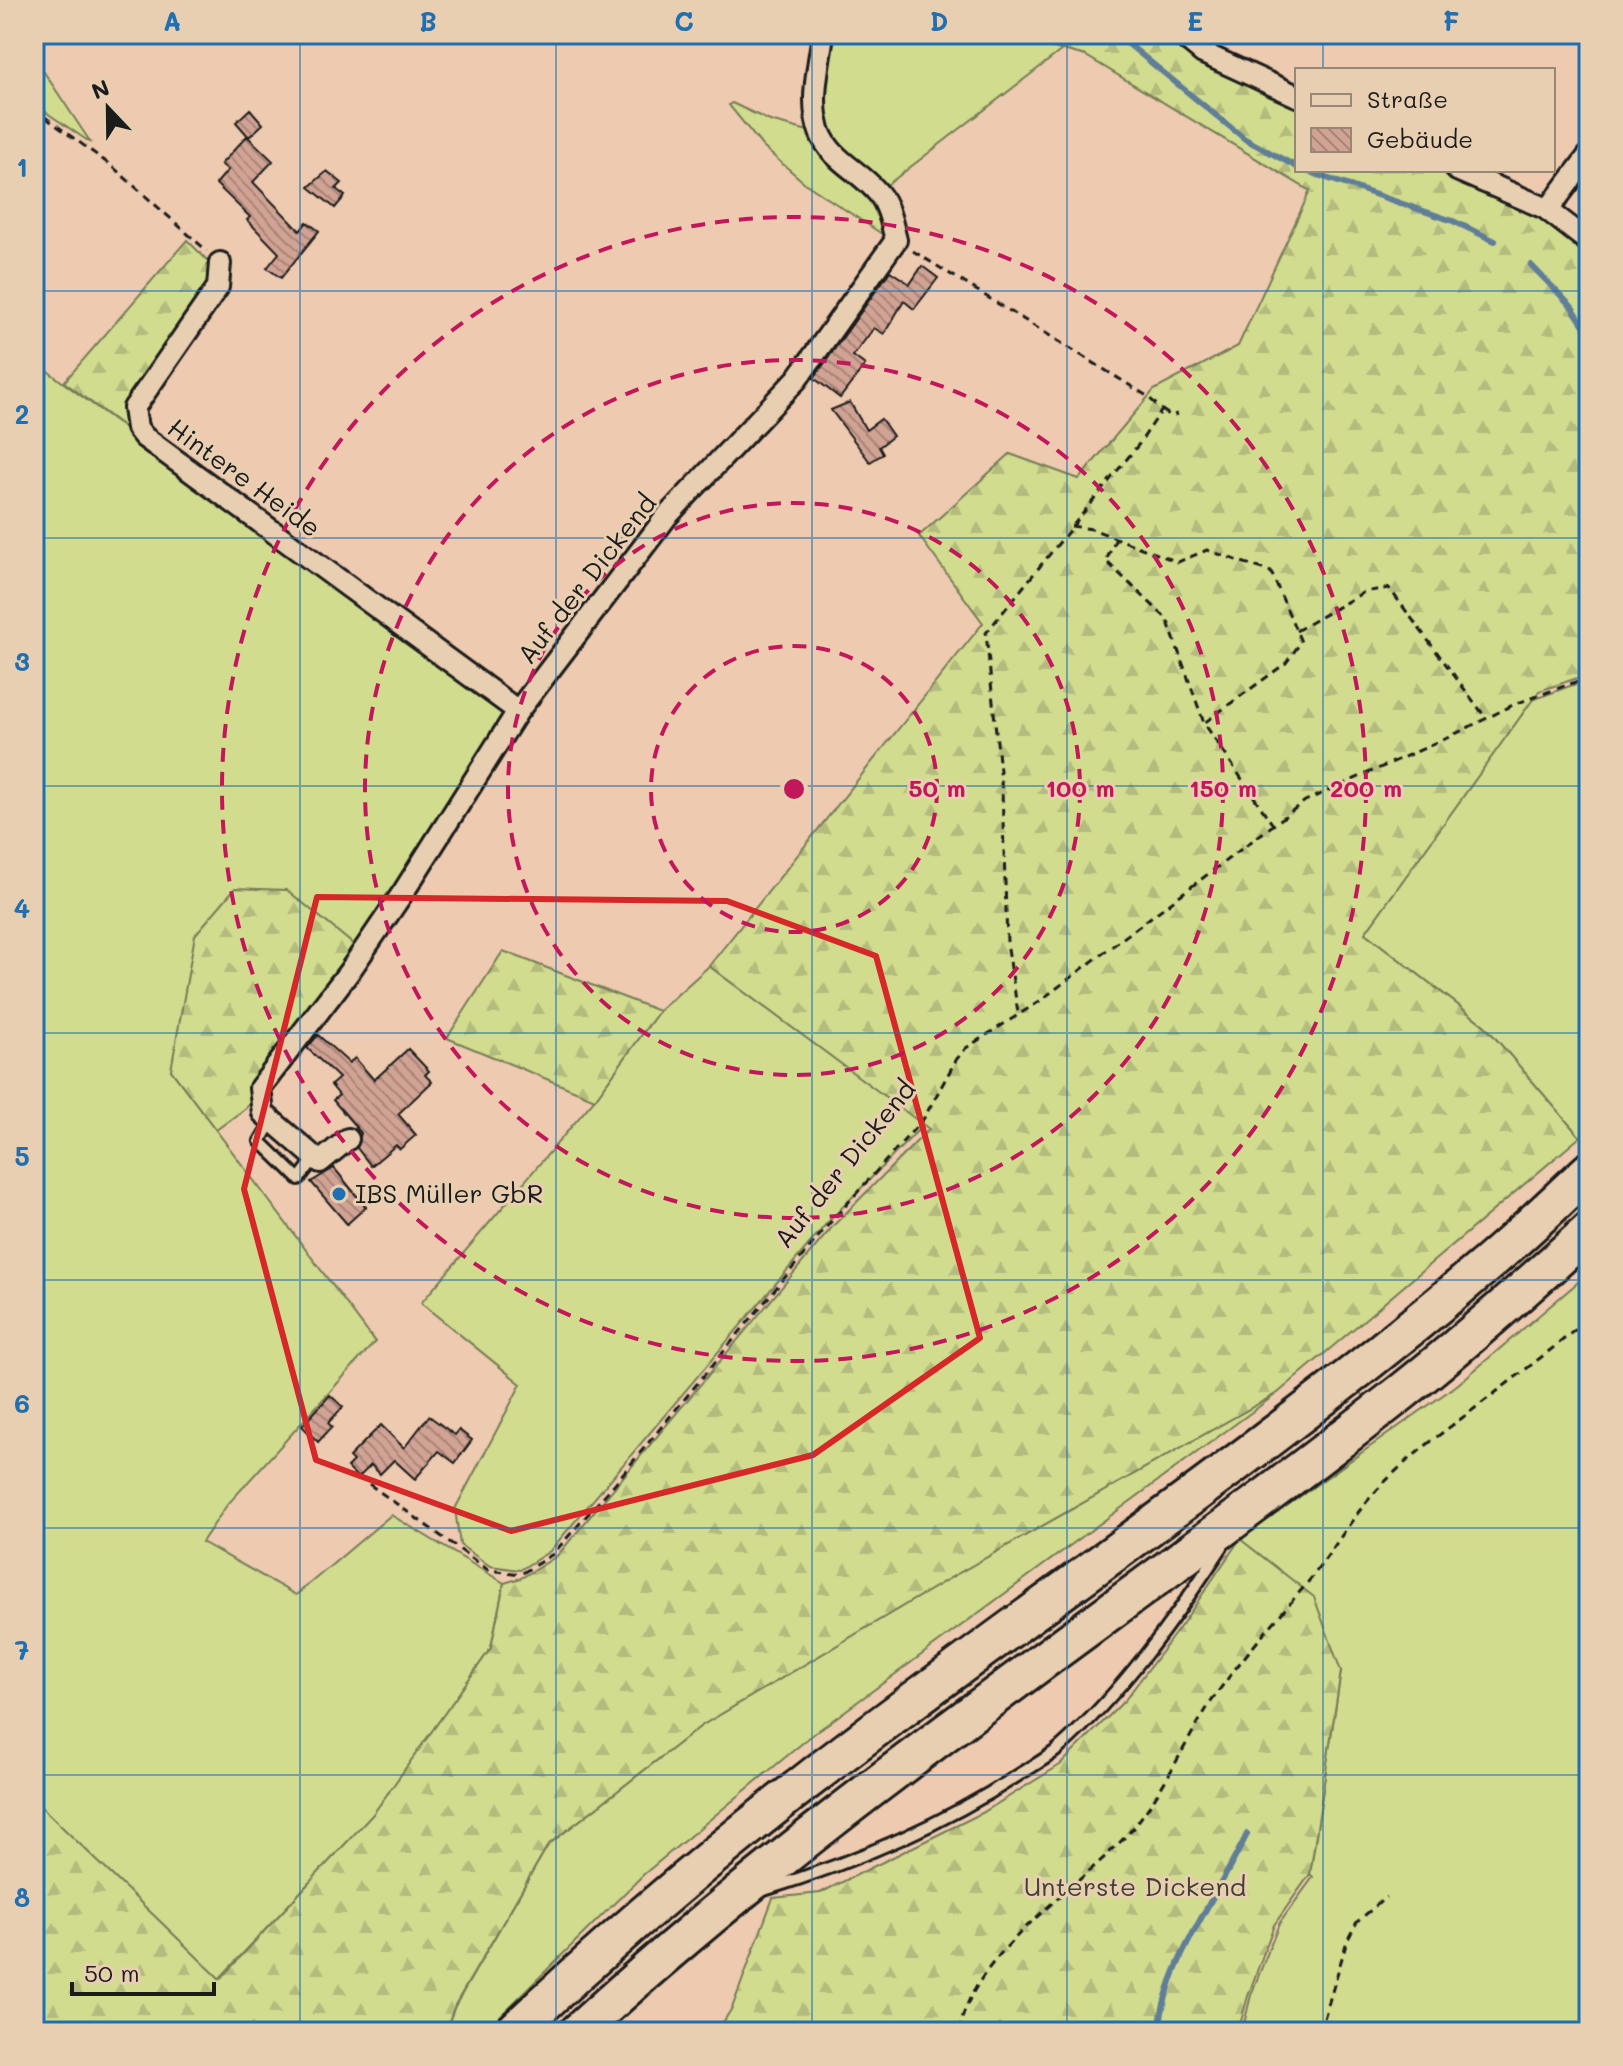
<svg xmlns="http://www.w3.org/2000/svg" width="1623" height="2066" font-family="Mali,sans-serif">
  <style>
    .grass { fill: #d1dc8f; stroke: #767c56; stroke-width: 2 }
    .forest { fill: url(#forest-firs); stroke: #767c56; stroke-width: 2 }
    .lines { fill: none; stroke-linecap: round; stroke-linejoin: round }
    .stream { stroke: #617e98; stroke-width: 6 }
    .building { fill: url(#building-back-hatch); stroke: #1c1c1c; stroke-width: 2 }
    .lane-casing { stroke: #1c1c1c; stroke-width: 16 }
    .street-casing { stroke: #1c1c1c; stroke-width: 26 }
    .highway-casing { stroke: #1c1c1c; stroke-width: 42 }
    .path { stroke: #1c1c1c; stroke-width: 3; stroke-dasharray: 8 6; stroke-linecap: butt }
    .lane { stroke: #e9cfb1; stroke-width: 10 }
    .street { stroke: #e9cfb1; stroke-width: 20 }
    .highway { stroke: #e9cfb1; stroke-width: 36 }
    .marked { fill: none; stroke: #d62828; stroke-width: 6; stroke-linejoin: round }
    .grid { fill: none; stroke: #1f6fb2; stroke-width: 2; stroke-opacity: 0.55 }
    .ring { fill: none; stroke: #c2185b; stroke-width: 4; stroke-dasharray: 14 10 }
    .poi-dot { fill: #1f6fb2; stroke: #e9cfb1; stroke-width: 3 }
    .labels { text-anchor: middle; stroke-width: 6; stroke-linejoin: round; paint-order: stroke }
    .street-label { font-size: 26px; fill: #1c1c1c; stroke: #e9cfb1 }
    .poi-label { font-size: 26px; fill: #1c1c1c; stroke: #e9cfb1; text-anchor: start }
    .park-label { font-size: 26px; fill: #404233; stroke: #e9cfb1 }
    .centre { fill: #c2185b; stroke: #e9cfb1; stroke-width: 4 }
    .ring-label { font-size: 24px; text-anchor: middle; font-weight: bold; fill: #c2185b; stroke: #e9cfb1; stroke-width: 6; stroke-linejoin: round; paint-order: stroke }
    .neatline { fill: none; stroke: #1f6fb2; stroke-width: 3 }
    .grid-label { font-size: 26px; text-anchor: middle; font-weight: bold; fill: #1f6fb2 }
  </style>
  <defs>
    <pattern id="forest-firs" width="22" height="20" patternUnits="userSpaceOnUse" patternTransform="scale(2)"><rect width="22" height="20" fill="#d1dc8f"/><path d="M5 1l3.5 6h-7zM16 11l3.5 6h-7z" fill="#b3bc7b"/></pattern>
    <pattern id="building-back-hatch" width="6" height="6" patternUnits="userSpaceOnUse" patternTransform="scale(2)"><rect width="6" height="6" fill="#d1a394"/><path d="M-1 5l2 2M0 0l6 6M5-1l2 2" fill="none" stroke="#a98478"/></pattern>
  </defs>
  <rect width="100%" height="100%" fill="#eecbb0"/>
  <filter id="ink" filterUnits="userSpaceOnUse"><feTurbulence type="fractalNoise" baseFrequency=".0125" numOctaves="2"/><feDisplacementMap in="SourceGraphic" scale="16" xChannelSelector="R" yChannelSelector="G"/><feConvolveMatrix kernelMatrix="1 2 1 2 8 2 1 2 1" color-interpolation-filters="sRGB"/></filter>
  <g filter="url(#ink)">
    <path class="grass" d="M 825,34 L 1048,34 L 1043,45 L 1062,50 L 882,189 L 831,142 L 820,91 Z
      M 34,57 L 91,143 L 34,104 Z
      M 732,103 L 770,121 L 812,132 L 874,198 L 885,236 L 806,184 L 763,147 L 729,105 Z
      M 34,361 L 510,713 L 358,949 L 171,1070 L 375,1342 L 227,1505 L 202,1542 L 296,1595 L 391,1515 L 504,1583 L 491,1648 L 373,1815 L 219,1979 L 34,1800 Z
      M 1589,679 L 1589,1129 L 1580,1137 L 1485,1026 L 1365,933 L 1532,700 Z
      M 709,966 L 924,1124 L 827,1223 L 550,1551 L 520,1570 L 490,1566 L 460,1545 L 455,1509 L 521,1384 L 421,1303 L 595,1099 L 659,1011 Z
      M 1589,1273 L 1589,2032 L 1242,2032 L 1251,1995 L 1279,1924 L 1313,1877 L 1310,1874 L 1341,1671 L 1240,1539 L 1457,1385 Z
      M 1279,1392 L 811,1736 L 644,1874 L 484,2032 L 445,2032 L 455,2006 L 548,1845 L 701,1726 L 950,1578 Z"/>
    <path class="forest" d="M 1048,34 L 1170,34 L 1201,59 L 1297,101 L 1297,170 L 1449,170 L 1546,215 L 1589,252 L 1589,674 L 1539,691 L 1365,933 L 1485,1026 L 1580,1137 L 1279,1392 L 950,1578 L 701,1726 L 548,1845 L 455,2005 L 445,2032 L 34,2032 L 34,1800 L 220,1979 L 373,1814 L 491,1648 L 504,1583 L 521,1578 L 557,1556 L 833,1226 L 929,1129 L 709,966 L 983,623 L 919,536 L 1010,454 L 1079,479 L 1154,390 L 1238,346 L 1310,191 L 1086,56 L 1043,45 Z
      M 187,240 L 212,265 L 213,279 L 176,342 L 132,433 L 64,382 Z
      M 235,888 L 287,890 L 365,954 L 246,1108 L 216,1130 L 171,1070 L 195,935 Z
      M 503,951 L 659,1011 L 595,1099 L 447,1038 Z
      M 1240,1539 L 1314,1597 L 1341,1671 L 1310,1874 L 1274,1925 L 1248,1996 L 1238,2032 L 717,2032 L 732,2008 L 773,1898 L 820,1893 L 982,1813 L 1060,1765 L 1125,1700 L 1183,1623 Z"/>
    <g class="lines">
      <path class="stream" d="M 1116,34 L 1245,139 L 1297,167
        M 1303,170 L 1453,221 L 1495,241
        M 1531,265 L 1572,307 L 1589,333
        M 1159,2032 C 1165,1963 1218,1896 1247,1834"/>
    </g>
    <path class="building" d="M 250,109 L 263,124 L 249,137 L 236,122 Z
      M 247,136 L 273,161 L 253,182 L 300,231 L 307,222 L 319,231 L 281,278 L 267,268 L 279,253 L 247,220 L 250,217 L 216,184 L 228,170 L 221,164 Z
      M 327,171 L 342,183 L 336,189 L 345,196 L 335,208 L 309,187 Z
      M 922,266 L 938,278 L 914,309 L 904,301 L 884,334 L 874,328 L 853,356 L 865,365 L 840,398 L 814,378 L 890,271 L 910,284 Z
      M 850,402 L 866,430 L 881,419 L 893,436 L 879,447 L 883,454 L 870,462 L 831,410 Z
      M 318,1035 L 349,1063 L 355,1058 L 374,1080 L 408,1049 L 429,1071 L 425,1075 L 432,1082 L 398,1114 L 416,1135 L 400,1149 L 396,1145 L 371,1166 L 357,1148 L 361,1133 L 333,1100 L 339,1095 L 331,1085 L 339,1078 L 307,1048 Z
      M 334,1168 L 366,1207 L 347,1224 L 311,1182 Z
      M 330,1395 L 343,1407 L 328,1423 L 332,1427 L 318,1442 L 302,1426 Z
      M 429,1416 L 455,1435 L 459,1430 L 472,1440 L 455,1463 L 439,1451 L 415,1479 L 394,1460 L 380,1474 L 371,1465 L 358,1478 L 347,1467 L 353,1461 L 349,1457 L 381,1425 L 404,1448 Z"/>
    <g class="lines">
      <g class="lane-casing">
        <path id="lane" d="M 272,1121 L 260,1141 L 299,1179 L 315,1158
          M 764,1890 C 852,1863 940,1826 1017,1776 C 1031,1767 1046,1759 1058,1749 C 1121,1694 1176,1617 1222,1547"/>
      </g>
      <g class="street-casing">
        <path id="street" d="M 1180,34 L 1203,53 L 1297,96
          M 1457,170 L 1545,208 L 1589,242
          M 1548,210 L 1589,155
          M 220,263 L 218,287 L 134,408 L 137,428 L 144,437 L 518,711
          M 348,1139 L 320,1162 L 263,1113 L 260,1088 L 349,972 L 404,891 L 518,711 L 667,516 L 797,379 L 896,240 C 892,225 889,206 879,194 C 861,171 831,161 820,132 C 809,102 819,65 823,34"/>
      </g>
      <g class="highway-casing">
        <path id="highway" d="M 513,2032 C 627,1925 748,1824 874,1730 C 1077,1577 1288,1434 1481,1269 C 1518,1238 1553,1204 1589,1171
          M 578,2032 C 835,1796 1129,1607 1402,1392 C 1466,1341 1528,1286 1589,1231"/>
      </g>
      <path class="path" d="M 34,109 L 113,167 L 207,251
        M 913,251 L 1147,396 L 1162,410 L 1139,444 L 986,633 L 1002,791 L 1007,942 L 1018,1013
        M 1162,410 L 1171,416 L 1177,414
        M 1071,526 L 1092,529 L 1178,562 L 1207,550 L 1271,572 L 1301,642 L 1286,663 L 1204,723
        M 1116,538 L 1106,561 L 1167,619 L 1204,723 L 1273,825
        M 1296,631 L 1364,592 L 1389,588 L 1486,718
        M 369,1484 L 488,1570 L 521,1574 L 553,1554 L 616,1482 L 829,1224 L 924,1118 L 956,1060 L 966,1048 L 1037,1003 L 1305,801 L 1445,739 L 1515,704 L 1589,677
        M 959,2032 C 973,1949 1081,1889 1133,1828 C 1164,1790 1183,1746 1209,1705 C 1238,1661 1275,1622 1308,1582 C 1330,1555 1347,1525 1369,1499 C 1398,1465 1435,1438 1470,1412 C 1510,1381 1551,1351 1589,1318
        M 1320,2032 L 1347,1941 L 1357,1922 L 1386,1897"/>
      <use href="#lane" class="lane"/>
      <use href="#street" class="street"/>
      <use href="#highway" class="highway"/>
    </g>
  </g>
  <path class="marked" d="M 317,897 L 727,901 L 876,956 L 980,1338 L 813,1455 L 511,1531 L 316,1460 L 244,1189 Z"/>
  <path class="grid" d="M 300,34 L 300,2032M 556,34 L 556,2032M 812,34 L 812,2032M 1067,34 L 1067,2032M 1323,34 L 1323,70M 1323,170 L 1323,2032M 34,291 L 1589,291M 34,538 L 1589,538M 34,786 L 1589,786M 34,1033 L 1589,1033M 34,1280 L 1589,1280M 34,1528 L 1589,1528M 34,1775 L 1589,1775"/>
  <g class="ring">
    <circle cx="794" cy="789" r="143"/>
    <circle cx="794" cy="789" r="286"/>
    <circle cx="794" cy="789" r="429"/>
    <circle cx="794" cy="789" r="572"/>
  </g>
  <circle class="poi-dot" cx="339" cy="1194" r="8"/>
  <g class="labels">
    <g class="street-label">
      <text transform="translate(244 478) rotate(36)" y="9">Hintere Heide</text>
      <text transform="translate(587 579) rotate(-52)" y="9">Auf der Dickend</text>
      <text transform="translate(845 1164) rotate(-51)" y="9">Auf der Dickend</text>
    </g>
    <g class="poi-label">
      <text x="355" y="1203">IBS Müller GbR</text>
    </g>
    <g class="park-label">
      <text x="1135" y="1896">Unterste Dickend</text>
    </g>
  </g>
  <circle cx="794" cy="789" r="12" class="centre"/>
  <g class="ring-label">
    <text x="937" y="797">50 m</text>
    <text x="1080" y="797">100 m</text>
    <text x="1223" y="797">150 m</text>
    <text x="1366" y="797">200 m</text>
  </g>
  <rect width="1623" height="2066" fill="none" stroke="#e9cfb1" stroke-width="88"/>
  <rect x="1295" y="68" width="260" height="104" fill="#e9cfb1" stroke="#978775" stroke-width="2"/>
  <rect x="1311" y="94" width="40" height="12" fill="#e9cfb1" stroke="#978775" stroke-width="2"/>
  <text x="1367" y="108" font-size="24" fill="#1c1c1c">Straße</text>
  <rect x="1311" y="128" width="40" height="24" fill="url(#building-back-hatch)" stroke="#978775" stroke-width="2"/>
  <text x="1367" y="148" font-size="24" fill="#1c1c1c">Gebäude</text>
  <g transform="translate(108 108) rotate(338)" stroke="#e9cfb1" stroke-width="6" paint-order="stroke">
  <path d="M0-6L14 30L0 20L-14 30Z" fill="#1c1c1c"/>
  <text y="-12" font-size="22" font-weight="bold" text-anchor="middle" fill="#1c1c1c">N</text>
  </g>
  <path d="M72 1982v12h142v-12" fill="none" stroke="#1c1c1c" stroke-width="4"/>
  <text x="84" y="1982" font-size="24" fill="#1c1c1c" stroke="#e9cfb1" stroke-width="6" paint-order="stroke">50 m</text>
  <rect x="44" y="44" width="1535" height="1978" class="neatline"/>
  <g class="grid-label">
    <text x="172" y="31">A</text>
    <text x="428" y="31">B</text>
    <text x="684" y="31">C</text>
    <text x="939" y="31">D</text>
    <text x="1195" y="31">E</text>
    <text x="1451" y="31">F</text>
    <text x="22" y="177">1</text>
    <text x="22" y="424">2</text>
    <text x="22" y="671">3</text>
    <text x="22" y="918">4</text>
    <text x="22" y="1166">5</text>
    <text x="22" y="1413">6</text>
    <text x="22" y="1660">7</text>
    <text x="22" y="1907">8</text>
  </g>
</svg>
